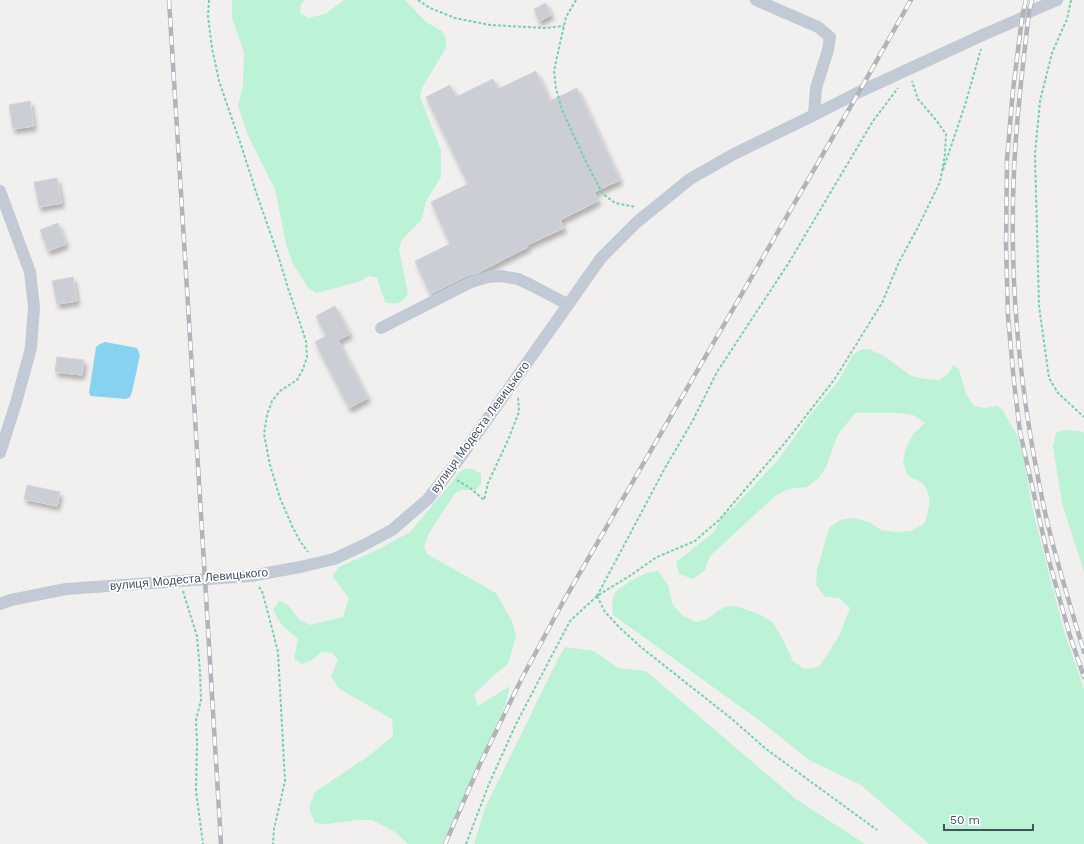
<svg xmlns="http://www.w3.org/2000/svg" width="1084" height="844" font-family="'Work Sans',sans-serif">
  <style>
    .green { fill: #bcf2d5 }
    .water { fill: #87d2f1 }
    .building { fill: #cbced5; stroke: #d3d5db; filter: url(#shadow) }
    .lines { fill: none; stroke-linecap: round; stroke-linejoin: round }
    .path { stroke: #72d2ab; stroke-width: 2; stroke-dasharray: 3 2; stroke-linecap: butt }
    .minor { stroke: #c2cad5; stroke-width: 12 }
    .rail-casing { stroke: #b1b4ba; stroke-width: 4.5 }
    .rail { stroke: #fff; stroke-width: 3; stroke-dasharray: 9; stroke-linecap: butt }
    .labels { text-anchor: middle; stroke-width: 3.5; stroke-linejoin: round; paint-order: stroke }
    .street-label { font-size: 12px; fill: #46515e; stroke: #fff }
  </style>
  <defs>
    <filter id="shadow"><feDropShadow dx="2.5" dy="4.5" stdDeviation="2" flood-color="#0004"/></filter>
  </defs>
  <rect width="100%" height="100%" fill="#f2f0ef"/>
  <path class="green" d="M 232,0 L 305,0 L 301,4 L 300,13 L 308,18 L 325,14 L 344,0 L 405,0 L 426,22 L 442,31 L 446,39 L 446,48 L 422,88 L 420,97 L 441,150 L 441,177 L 426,201 L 422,219 L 402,240 L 399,249 L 408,294 C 401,304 397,305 385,302 L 377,278 L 368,276 L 361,281 L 317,293 L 309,289 L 294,266 L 287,248 L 275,190 L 247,133 L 238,106 L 243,85 L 244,52 L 232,18 Z
    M 862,349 L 869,349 L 887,358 L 911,376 L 925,379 L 939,380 L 949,373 L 953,365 L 959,369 L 966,394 L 974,406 L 985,408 L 997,406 L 1003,410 L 1006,417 L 1017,435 L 1024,460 L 1032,506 L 1043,551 L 1064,631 L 1084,689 L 1084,844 L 929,844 L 861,785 L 809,760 L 763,723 L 613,615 L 612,602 L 615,592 L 632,580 L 649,572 L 658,571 L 668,585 L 673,605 L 683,616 L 696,622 L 707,619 L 724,607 L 736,606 L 759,614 L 772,622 L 780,634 L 793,661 L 805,669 L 819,667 L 839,636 L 850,608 L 839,598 L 825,597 L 816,585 L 817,570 L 829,528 L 840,520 L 854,518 L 869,522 L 881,530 L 896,532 L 910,531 L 924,524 C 929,510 934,496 922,483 C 918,480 912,478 908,476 L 903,462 L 906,447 L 914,433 L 925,423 L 913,415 L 899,413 L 855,413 L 837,436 L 827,465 L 819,478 L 807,487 L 788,489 L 775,496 L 710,556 L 705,570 L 693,579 L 679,574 L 676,562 L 715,531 L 721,517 L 733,508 L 778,460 L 811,414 L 839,380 L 853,355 Z
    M 1064,430 L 1080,431 L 1084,433 L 1084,572 L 1062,503 L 1053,447 L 1056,433 Z
    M 464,469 L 473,469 L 481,474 L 481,484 L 476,490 L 462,490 L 455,493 L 428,535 L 424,547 L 427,554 L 496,593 L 512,621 L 516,636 L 508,664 L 492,677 L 474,694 L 478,706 L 510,686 L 505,706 L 442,844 L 408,844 L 395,832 L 372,820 L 357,820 L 327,824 L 315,823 L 309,808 L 315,792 L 370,755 L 393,736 L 392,719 L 338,688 L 331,676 L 338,660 L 332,653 L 321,652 L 312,660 L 302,664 L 294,659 L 298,639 L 281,624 L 273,610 L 279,601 L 288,605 L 300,620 L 310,625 L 343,617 L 349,598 L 332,576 L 339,567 L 379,549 L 410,532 L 460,472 Z
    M 565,647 L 594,651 L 618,668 L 646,671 L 796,799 L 865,844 L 474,844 L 485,808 L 559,657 Z"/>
  <path class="water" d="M 105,342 L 137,348 L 140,355 L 132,392 L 130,397 L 126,399 L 91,396 L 89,393 L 96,347 L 100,344 Z"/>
  <path class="building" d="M 546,3 L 551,15 L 539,21 L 534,9 Z
    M 536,71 L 550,101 L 577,88 L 620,180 L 594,192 L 598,201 L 560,220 L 564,228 L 527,245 L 528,247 L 477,273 L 468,275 L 430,294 L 415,261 L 450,244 L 431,202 L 468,184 L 426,97 L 450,85 L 456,97 L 493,79 L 498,89 Z
    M 30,101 L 34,126 L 13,129 L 9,105 Z
    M 57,178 L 62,203 L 39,207 L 34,182 Z
    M 58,223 L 66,244 L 48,251 L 40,230 Z
    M 73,277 L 77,301 L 57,304 L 52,281 Z
    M 335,306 L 350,334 L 338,340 L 368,398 L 349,408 L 315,342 L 326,336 L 316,316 Z
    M 57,357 L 84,360 L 82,375 L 55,372 Z
    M 27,485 L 60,492 L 57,506 L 24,499 Z"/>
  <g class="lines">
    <path class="path" d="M 209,0 L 208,16 L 212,48 L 219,81 L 241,145 L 257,195 L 277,252 L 288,288 L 306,341 L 307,357 L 303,369 L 297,380 L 280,391 L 272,401 L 267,415 L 264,434 L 270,465 L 280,498 L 292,526 L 300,541 L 308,552
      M 418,0 L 430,8 L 455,18 L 490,25 L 545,28 L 564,26
      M 576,0 L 566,17 L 560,43 L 554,71 L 556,88 L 562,110 L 588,166 L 603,194 L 615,203 L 636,207
      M 1071,0 L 1067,19 L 1052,53 L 1040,101 L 1035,154 L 1039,306 L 1049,378 L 1058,393 L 1084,417
      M 943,170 L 965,105 L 981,49
      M 457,480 L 470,488 L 484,500 L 488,483 L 508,440 L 519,412 L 518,397
      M 259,587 L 262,591 L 268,613 L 278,652 L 285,781 L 274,829 L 273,844
      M 183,591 L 190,614 L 197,636 L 200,671 L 201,700 L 196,720 L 197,743 L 196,791 L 203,844
      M 597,596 L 665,468 L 692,422 L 717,372 L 788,264 L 873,121 L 898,88
      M 597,596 L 605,612 L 620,628 L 642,648 L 732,719 L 766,749 L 877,830
      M 466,844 L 489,784 L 516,724 L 570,621 L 597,596 L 631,575 L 657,557 L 695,541 L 719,520 L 784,444 L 834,380 L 882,303 L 899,262 L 918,227 L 940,182 L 945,154 L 946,134 L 936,120 L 918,99 L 912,81"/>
    <path class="minor" d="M 756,0 L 818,27 L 830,37 L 828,50 L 816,88 L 814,115
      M 0,191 L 30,272 L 34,307 L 31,348 L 16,403 L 0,453
      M 381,328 L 471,282 L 488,277 L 501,276 L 518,279 L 531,285 L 567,304
      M 0,604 L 11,600 L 66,589 L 251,576 L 300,567 L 334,559 L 362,546 L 392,530 L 428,499 L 459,459 L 601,258 L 637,222 L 690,179 L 734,154 L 814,115 L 859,92 L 985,34 L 1022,18 L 1029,12 L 1057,0"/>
    <g class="rail-casing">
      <path id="rail" d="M 169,0 L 205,579 L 221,844
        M 1026,0 L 1022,18 L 1013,90 L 1007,159 L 1006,245 L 1008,317 L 1014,382 L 1020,432 L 1048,557 L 1070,636 L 1084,677
        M 1032,0 L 1029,12 C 1023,65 1016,118 1014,171 C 1009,277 1019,384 1040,488 C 1043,503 1046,518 1050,533 C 1060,573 1072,612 1084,652
        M 445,844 L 480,764 L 522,678 L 563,602 L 859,92 L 911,0"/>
    </g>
    <use href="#rail" class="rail"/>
  </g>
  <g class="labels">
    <g class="street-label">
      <text transform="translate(480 427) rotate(-54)" y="4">вулиця Модеста Левицького</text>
      <text transform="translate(189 579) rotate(-5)" y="4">вулиця Модеста Левицького</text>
    </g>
  </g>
  <path d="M944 824v6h89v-6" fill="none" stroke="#46515e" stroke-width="2"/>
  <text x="950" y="824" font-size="12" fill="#46515e" stroke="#ffffff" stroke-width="3" paint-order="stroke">50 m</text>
</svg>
